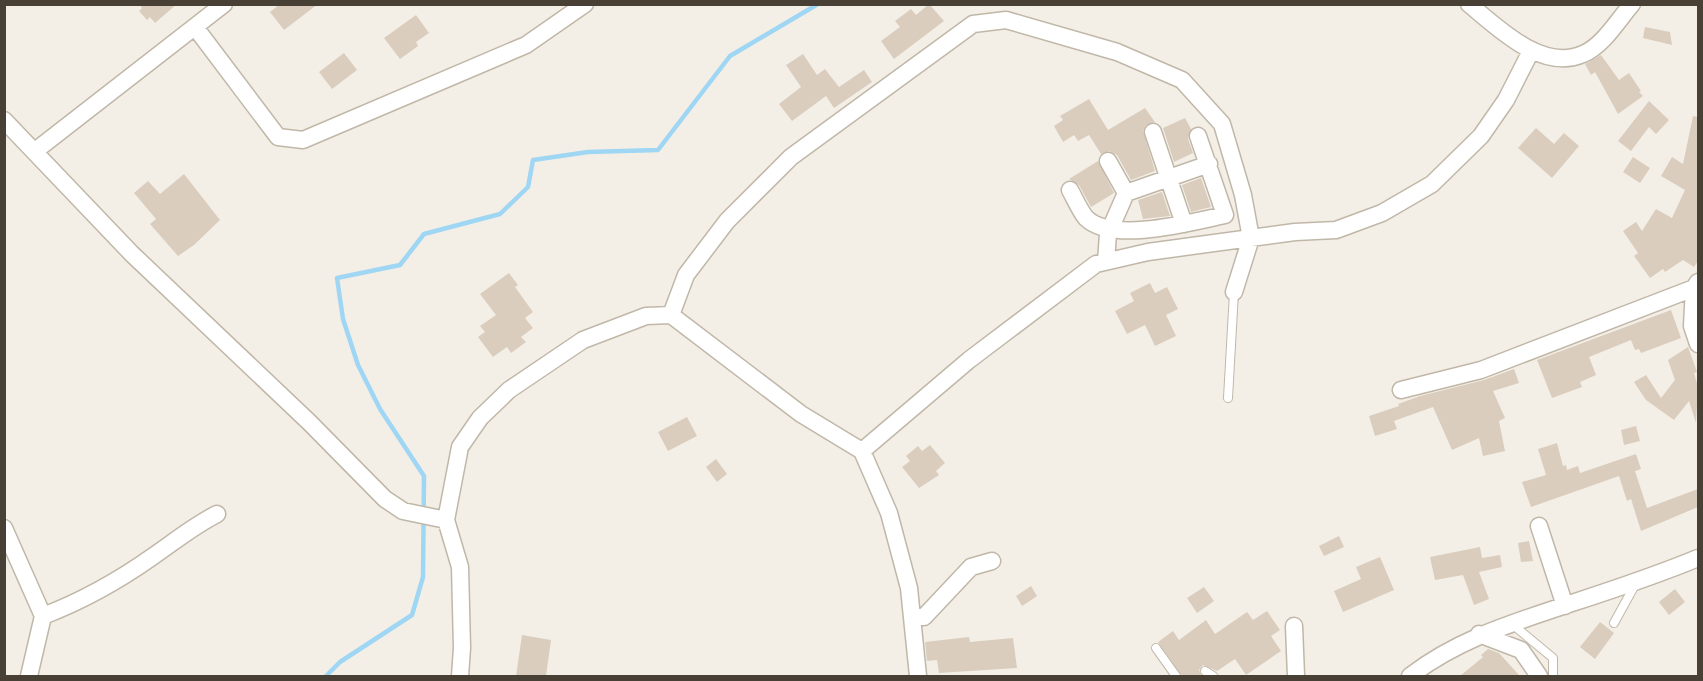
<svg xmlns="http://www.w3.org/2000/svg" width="1703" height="681" font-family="Signika,sans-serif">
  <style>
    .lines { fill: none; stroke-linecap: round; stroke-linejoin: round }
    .stream { stroke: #9fd6f4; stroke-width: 4.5 }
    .building { fill: #dacdbe }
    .lane-casing { stroke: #c0b7a8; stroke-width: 10 }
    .street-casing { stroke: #c0b7a8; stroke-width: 19 }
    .lane { stroke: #fff; stroke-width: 8 }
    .street { stroke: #fff; stroke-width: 16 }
  </style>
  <rect width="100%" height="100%" fill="#f4efe6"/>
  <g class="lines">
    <path class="stream" d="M 326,676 L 340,662 L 412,615 L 423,577 L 424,476 L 380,409 L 358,365 L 343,319 L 337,278 L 400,265 L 424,234 L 500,214 L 528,187 L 533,160 L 588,152 L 658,150 L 730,56 L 818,4"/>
  </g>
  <path class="building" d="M 139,4 L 177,4 L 155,23 L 150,17 L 147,20 L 139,11 L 142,8 Z
    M 280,4 L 318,4 L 284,30 L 270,12 Z
    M 929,4 L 944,21 L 894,59 L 881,41 L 900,27 L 895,21 L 911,9 L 916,15 Z
    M 416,15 L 429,33 L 416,42 L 418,46 L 400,59 L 384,38 Z
    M 1645,27 L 1670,32 L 1672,45 L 1643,38 Z
    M 344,53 L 357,70 L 332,89 L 319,72 Z
    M 803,54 L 817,75 L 825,69 L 839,87 L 864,70 L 872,82 L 834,108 L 826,96 L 792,121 L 779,104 L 801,87 L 786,65 Z
    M 1601,55 L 1619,80 L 1629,73 L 1641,91 L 1639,92 L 1643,96 L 1618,114 L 1595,72 L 1591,75 L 1585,64 Z
    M 1089,99 L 1108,130 L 1145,108 L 1155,122 L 1146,125 L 1143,131 L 1155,171 L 1131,180 L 1117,155 L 1109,151 L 1101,154 L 1089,135 L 1078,141 L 1074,135 L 1063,142 L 1054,126 L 1063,120 L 1060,116 Z
    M 1649,101 L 1669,120 L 1656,134 L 1649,127 L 1631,151 L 1618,141 Z
    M 1693,116 L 1698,117 L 1698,261 L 1694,267 L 1683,260 L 1665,272 L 1663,269 L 1650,278 L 1634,256 L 1638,253 L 1623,231 L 1636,222 L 1642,231 L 1656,209 L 1672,218 L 1685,190 L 1661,176 L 1672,157 L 1683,164 Z
    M 1185,118 L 1191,129 L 1188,139 L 1193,153 L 1174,162 L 1163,128 Z
    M 1536,128 L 1554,144 L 1564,133 L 1579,146 L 1552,178 L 1518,148 Z
    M 1633,157 L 1650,168 L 1640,183 L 1623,172 Z
    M 1098,161 L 1114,193 L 1091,207 L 1079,185 L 1069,179 Z
    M 184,174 L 220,220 L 194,245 L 178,256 L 150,224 L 156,219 L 134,193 L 148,181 L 160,194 Z
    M 1201,178 L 1211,207 L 1191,212 L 1182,185 Z
    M 1162,192 L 1170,216 L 1143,219 L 1138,200 Z
    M 509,273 L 518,285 L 515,287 L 533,312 L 525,318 L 533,328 L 521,337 L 526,342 L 511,353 L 507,347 L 493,357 L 478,337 L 485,332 L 480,326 L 496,315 L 480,294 Z
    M 1150,283 L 1155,293 L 1167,287 L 1178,309 L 1166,315 L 1176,336 L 1155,346 L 1145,325 L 1127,334 L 1115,311 L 1134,301 L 1130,293 Z
    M 1671,310 L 1681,338 L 1641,353 L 1639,349 L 1635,350 L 1631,340 L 1589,357 L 1596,375 L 1580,382 L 1582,387 L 1552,398 L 1537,360 Z
    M 1688,347 L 1697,372 L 1694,373 L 1698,387 L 1696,423 L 1689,401 L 1674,420 L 1646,400 L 1634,382 L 1646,375 L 1661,398 L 1675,380 L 1668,360 Z
    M 1514,369 L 1519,383 L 1493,391 L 1505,418 L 1499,421 L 1505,451 L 1483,456 L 1479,438 L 1452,450 L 1433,407 L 1394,421 L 1397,429 L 1375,436 L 1369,416 L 1399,406 L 1398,404 L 1420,396 L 1484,380 Z
    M 687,417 L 697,436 L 668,451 L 658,432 Z
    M 1636,426 L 1640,441 L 1624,445 L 1621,430 Z
    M 1557,443 L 1563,466 L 1566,465 L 1567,470 L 1578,466 L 1580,473 L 1636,454 L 1641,469 L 1635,471 L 1647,508 L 1698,489 L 1698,507 L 1641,531 L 1631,499 L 1627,501 L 1619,476 L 1531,507 L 1522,482 L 1546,475 L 1538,449 Z
    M 930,445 L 945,463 L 936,471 L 939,475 L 919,488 L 902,467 L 910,461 L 906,456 L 918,446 L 922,451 Z
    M 716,459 L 727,474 L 717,482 L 706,467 Z
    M 1339,536 L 1344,547 L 1324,556 L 1319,546 Z
    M 1529,541 L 1533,561 L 1521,562 L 1518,543 Z
    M 1480,547 L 1482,558 L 1500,555 L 1502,567 L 1479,572 L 1489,599 L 1474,605 L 1463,575 L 1435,580 L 1430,557 Z
    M 1380,557 L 1394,590 L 1343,612 L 1334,591 L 1361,579 L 1356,567 Z
    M 1031,586 L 1037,596 L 1022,606 L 1016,596 Z
    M 1204,587 L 1214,601 L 1197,613 L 1187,598 Z
    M 1675,589 L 1685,602 L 1669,615 L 1659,602 Z
    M 1267,611 L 1280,630 L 1271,636 L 1281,651 L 1246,675 L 1235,659 L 1217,671 L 1203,665 L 1199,670 L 1202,676 L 1182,676 L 1158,642 L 1173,631 L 1179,640 L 1206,620 L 1215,634 L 1247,612 L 1253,620 Z
    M 1600,622 L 1614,633 L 1595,659 L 1580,647 Z
    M 522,635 L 551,640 L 546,676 L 516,676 Z
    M 969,637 L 970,642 L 1013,638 L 1017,668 L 939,673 L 937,660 L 927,661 L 925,642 Z
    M 1488,649 L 1499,653 L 1520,676 L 1460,676 L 1483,657 L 1481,655 Z"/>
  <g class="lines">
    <g class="lane-casing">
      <path id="lane" d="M 1228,398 L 1234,292
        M 1614,623 L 1636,583
        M 1512,624 L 1553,658 L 1553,676
        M 1156,648 L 1176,676
        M 1205,671 L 1213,676"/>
    </g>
    <g class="street-casing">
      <path id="street" d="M 1469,4 C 1498,28 1542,72 1583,54 C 1603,46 1618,20 1632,4
        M 195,27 L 278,137 L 303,140 L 526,45 L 585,4
        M 4,120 L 132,254 L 309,422 L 385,499 L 403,511 L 446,520
        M 1153,132 L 1184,224
        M 35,151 L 224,4
        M 1108,161 L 1126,193
        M 1070,190 C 1075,199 1080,211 1086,218 C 1112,244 1192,222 1225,215 L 1198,136
        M 1106,261 L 1108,234 L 1126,193 L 1209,164
        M 1694,288 L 1692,326 L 1698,344
        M 671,315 L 686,275 L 727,221 L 791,157 L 973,24 L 1006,20 L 1117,52 L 1182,80 L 1222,124 L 1243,195 L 1251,238 L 1234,292
        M 1401,390 L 1481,370 L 1694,288 L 1698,282
        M 862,451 L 969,360 L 1096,264 L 1148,252 L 1295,232 L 1336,230 L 1382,213 L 1432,184 L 1481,136 L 1506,100 L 1531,51
        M 1539,526 L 1565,606
        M 4,528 L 43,616 L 29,676
        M 43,616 C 82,601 118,581 152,557 C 174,542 193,526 217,514
        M 912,617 L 924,617 L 971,567 L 992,561
        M 1294,626 L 1296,676
        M 1479,634 L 1521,650 L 1539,676
        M 460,676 L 462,648 L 460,567 L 446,520 L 460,447 L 480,418 L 509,390 L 583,340 L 646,316 L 671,315 L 801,414 L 862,451 L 889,513 L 909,588 L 918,676
        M 1410,676 C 1460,638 1513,623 1572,603 C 1615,589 1657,575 1698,558"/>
    </g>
    <use href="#lane" class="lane"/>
    <use href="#street" class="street"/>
  </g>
  <rect width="1703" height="681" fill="none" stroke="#484035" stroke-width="12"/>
</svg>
